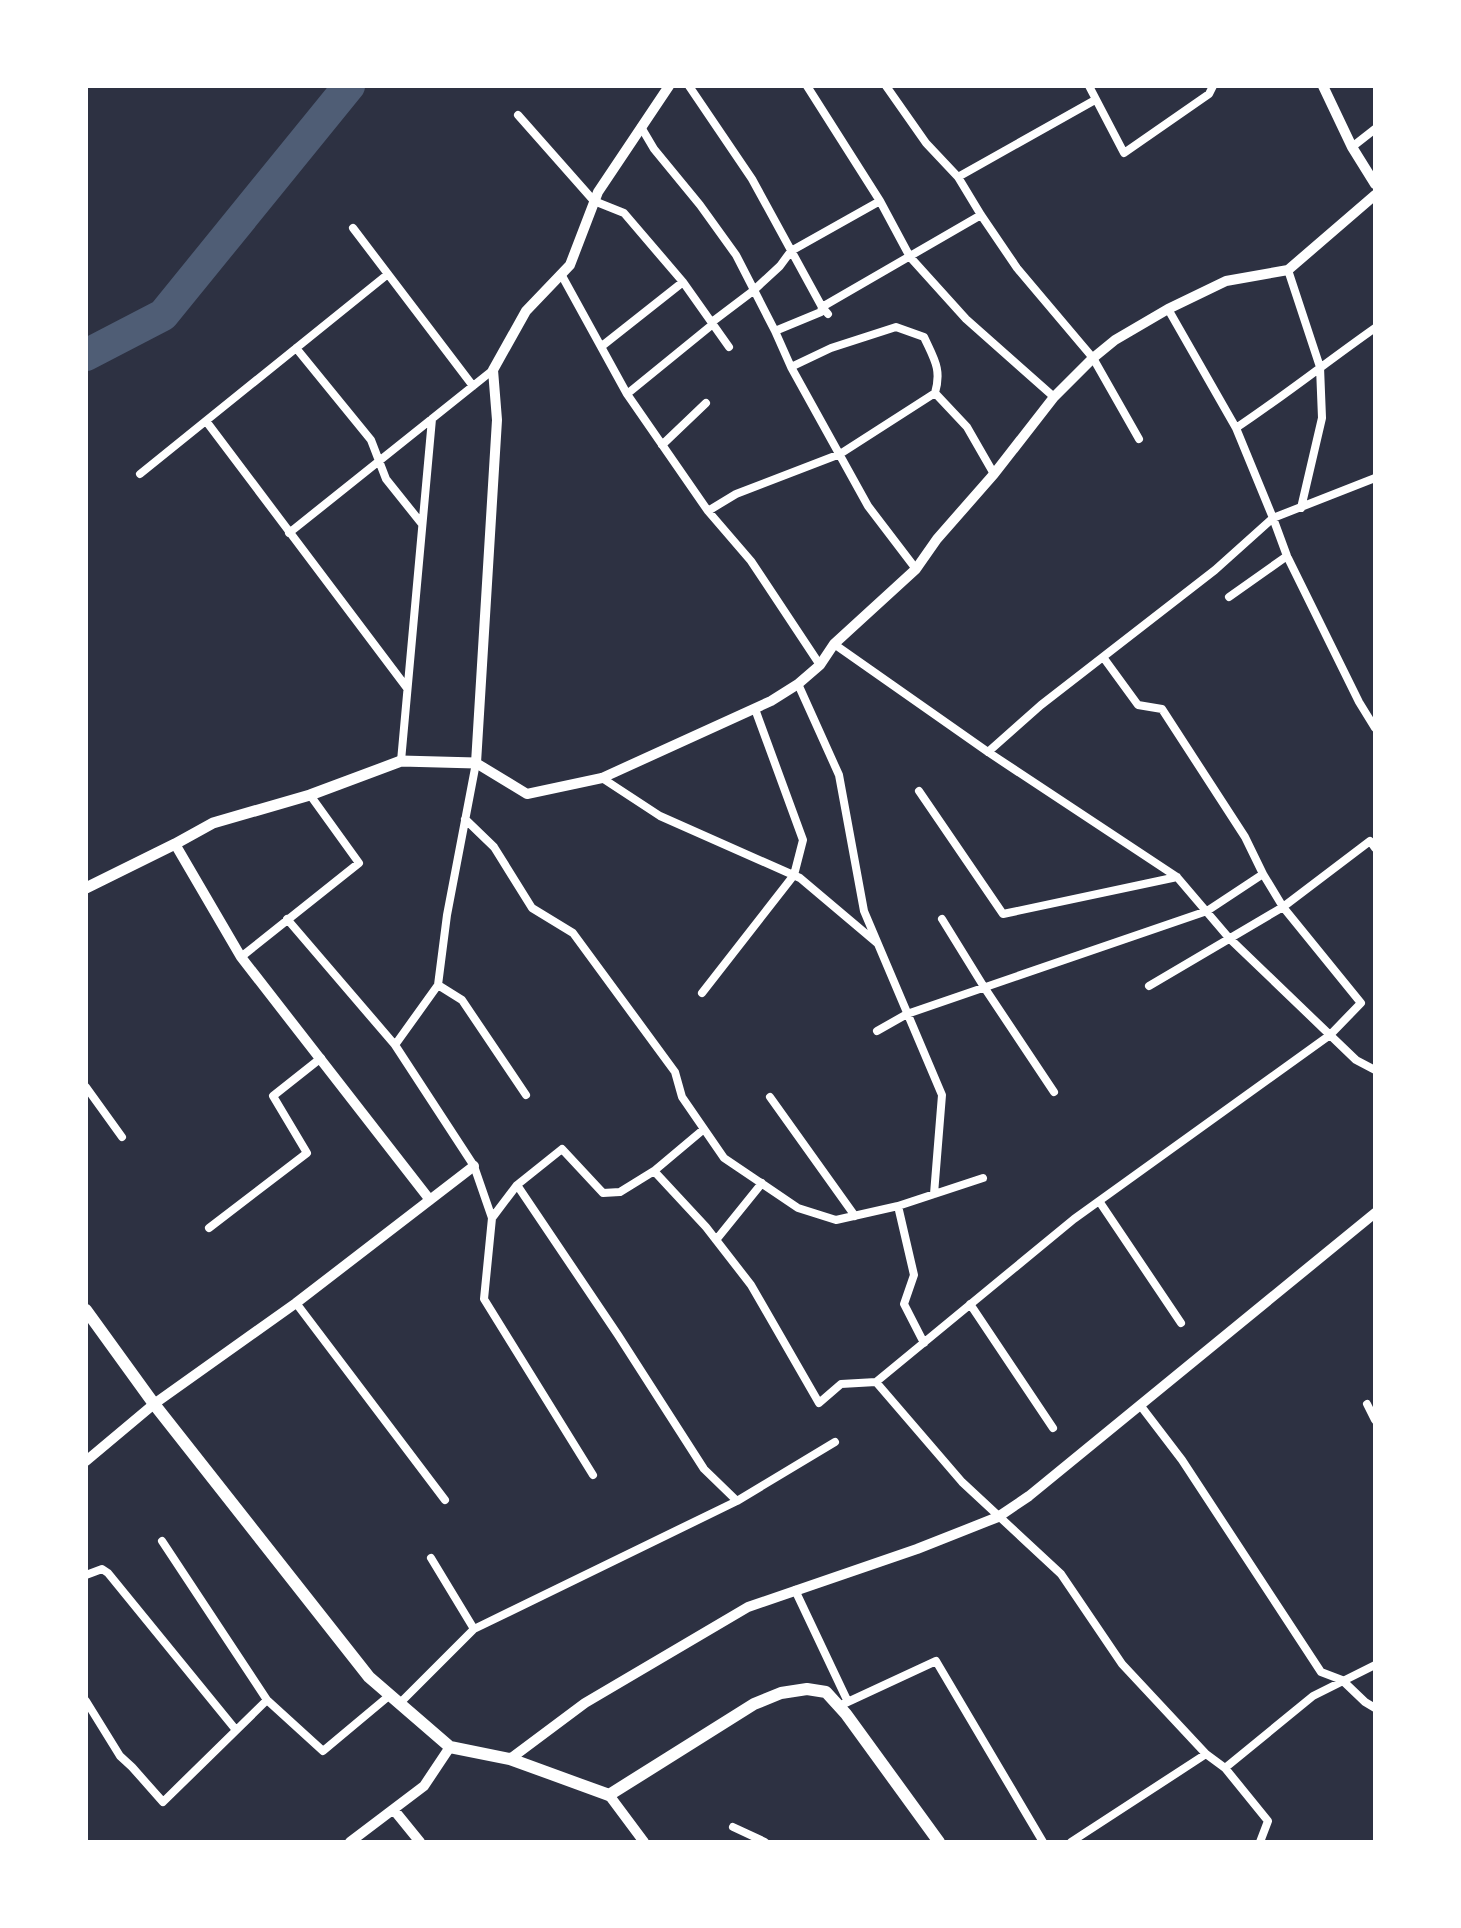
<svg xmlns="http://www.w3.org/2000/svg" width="1461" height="1928" font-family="'Roboto Condensed',sans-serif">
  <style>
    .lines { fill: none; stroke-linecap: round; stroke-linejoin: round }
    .river { stroke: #4f5d75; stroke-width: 32 }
    .minor { stroke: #fff; stroke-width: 8 }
    .tertiary { stroke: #fff; stroke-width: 10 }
    .secondary { stroke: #fff; stroke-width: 11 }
    .primary { stroke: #fff; stroke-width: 12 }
  </style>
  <rect width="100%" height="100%" fill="#2d3142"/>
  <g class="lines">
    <path class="river" d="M 86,355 L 163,315 L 349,86"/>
    <path class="minor" d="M 689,86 L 752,179 L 822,307 L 828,314
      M 807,86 L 880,201 L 910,257 L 966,319 L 1054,397
      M 886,86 L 926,143 L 958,177 L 981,215 L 1017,268 L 1093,358 L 1139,439
      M 1089,86 L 1124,153 L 1209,94 L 1213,86
      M 518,115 L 594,201 L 624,213 L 683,282 L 729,347
      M 641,127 L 654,149 L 700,205 L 736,255 L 775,331 L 791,367 L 868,506 L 916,569
      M 1352,147 L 1375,129
      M 958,177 L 1095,100
      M 353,228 L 473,386
      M 1288,270 L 1320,367 L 1322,418 L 1301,508
      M 561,274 L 627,394 L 708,511 L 751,561 L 820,665
      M 775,331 L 821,312 L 822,307 L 981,215
      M 602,346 L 683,282
      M 296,348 L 371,440 L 386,479 L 422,524
      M 935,393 L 967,427 L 994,474
      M 627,394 L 713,324 L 712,322 L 753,291 L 780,266 L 791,251 L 880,201
      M 206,421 L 407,688
      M 1236,428 C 1284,396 1328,361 1375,328
      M 662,445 L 706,403
      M 140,474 L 388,274
      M 1375,478 L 1273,518 L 1287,556 L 1359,702 L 1375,728
      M 708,511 L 736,494 L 840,454 L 935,393 C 942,369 934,359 924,337 L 896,327 L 831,348 L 791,367
      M 289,533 L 493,370
      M 1229,597 L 1287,556
      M 834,644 L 988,752 L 1177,877 L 1229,938 L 1356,1060 L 1375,1070
      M 798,684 L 839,775 L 864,911 L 942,1095 L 934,1194
      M 988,752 L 1041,705 L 1215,570 L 1273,518 L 1236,428 L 1168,309
      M 401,761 L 432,419
      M 602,778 L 660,816 L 800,878 L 877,943
      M 919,791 L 1003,914 L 1177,877
      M 465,819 L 494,847 L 532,908 L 573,933 L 675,1072 L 682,1097 L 724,1158 L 798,1208 L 836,1220 L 898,1206 L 983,1178
      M 287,919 L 395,1045 L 474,1166 L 492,1218 L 517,1185 L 562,1149 L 603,1193 L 620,1192 L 654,1171
      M 942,919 L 984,987 L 1054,1092
      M 241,957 L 359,863 L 310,795
      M 438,985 L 462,1000 L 526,1095
      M 1149,986 L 1283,907 L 1370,841 L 1375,848
      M 702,993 L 794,875 L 803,840 L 755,709
      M 877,1031 L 907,1014 L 1207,911 L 1263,874
      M 395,1045 L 438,985 L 447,915 L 476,763
      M 86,1087 L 122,1137
      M 770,1097 L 855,1216
      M 704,1129 L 654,1171 L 706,1227 L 751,1285 L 819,1403 L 841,1384 L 876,1382 L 1074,1219 L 1330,1035 L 1361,1003 L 1283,907 L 1263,874 L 1245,837 L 1162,709 L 1138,705 L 1103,657
      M 517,1185 L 618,1335 L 704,1469 L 737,1501
      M 1099,1201 L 1181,1323
      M 898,1206 L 914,1275 L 904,1304 L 924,1343
      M 492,1218 L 484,1299 L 593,1475
      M 209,1228 L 307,1153 L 273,1096 L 321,1058
      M 716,1240 L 762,1183
      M 296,1303 L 445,1500
      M 970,1304 L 1053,1428
      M 876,1382 L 962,1482 L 1061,1574 L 1122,1664 L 1206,1754 L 1225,1768 L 1268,1821 L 1260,1842
      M 1367,1404 L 1375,1420
      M 1140,1405 L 1182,1460 L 1321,1672 L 1342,1680 L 1365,1702 L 1375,1708
      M 162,1541 L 267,1700 L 323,1751 L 390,1695
      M 431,1558 L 474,1629
      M 86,1575 L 102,1569 L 108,1573 L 236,1730
      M 795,1590 L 848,1702
      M 86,1701 L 120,1756 L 132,1767 L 163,1802 L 267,1700
      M 400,1703 L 474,1629 L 737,1501 L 835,1442
      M 839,1706 L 936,1661 L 1043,1842
      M 1225,1768 L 1313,1696 L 1375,1665
      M 733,1827 L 765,1842
      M 1071,1842 L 1206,1754"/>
    <path class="tertiary" d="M 669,86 L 598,192 L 570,265 L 526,311 L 493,370 L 497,420 L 476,763 L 527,794 L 602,778 L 771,701 L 798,684 L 820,665 L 834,644 L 916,569 L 937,539 L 994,474 L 1054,397 L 1093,358 L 1115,340 L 1168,309 L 1226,281 L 1288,270 L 1375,195
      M 1323,86 L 1352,147 L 1375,184
      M 175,844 L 241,957 L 430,1200
      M 86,1461 L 154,1404 L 296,1303 L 474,1166
      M 510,1759 L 585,1703 L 748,1607 L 917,1549 L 998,1517 L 1029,1496 L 1375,1213
      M 609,1795 L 644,1842
      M 394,1810 L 420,1842
      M 350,1842 L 424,1786 L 450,1747"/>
    <path class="secondary" d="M 86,888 L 175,844 L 213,823 L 310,795 L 401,761 L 476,763"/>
    <path class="primary" d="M 86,1310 L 154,1404 L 369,1677 L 450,1747 L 510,1759 L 609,1795 L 754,1704 L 781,1693 L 807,1689 L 826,1692 L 846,1714 L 939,1842"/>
  </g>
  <rect width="1461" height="1928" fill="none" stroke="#ffffff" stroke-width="176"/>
</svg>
